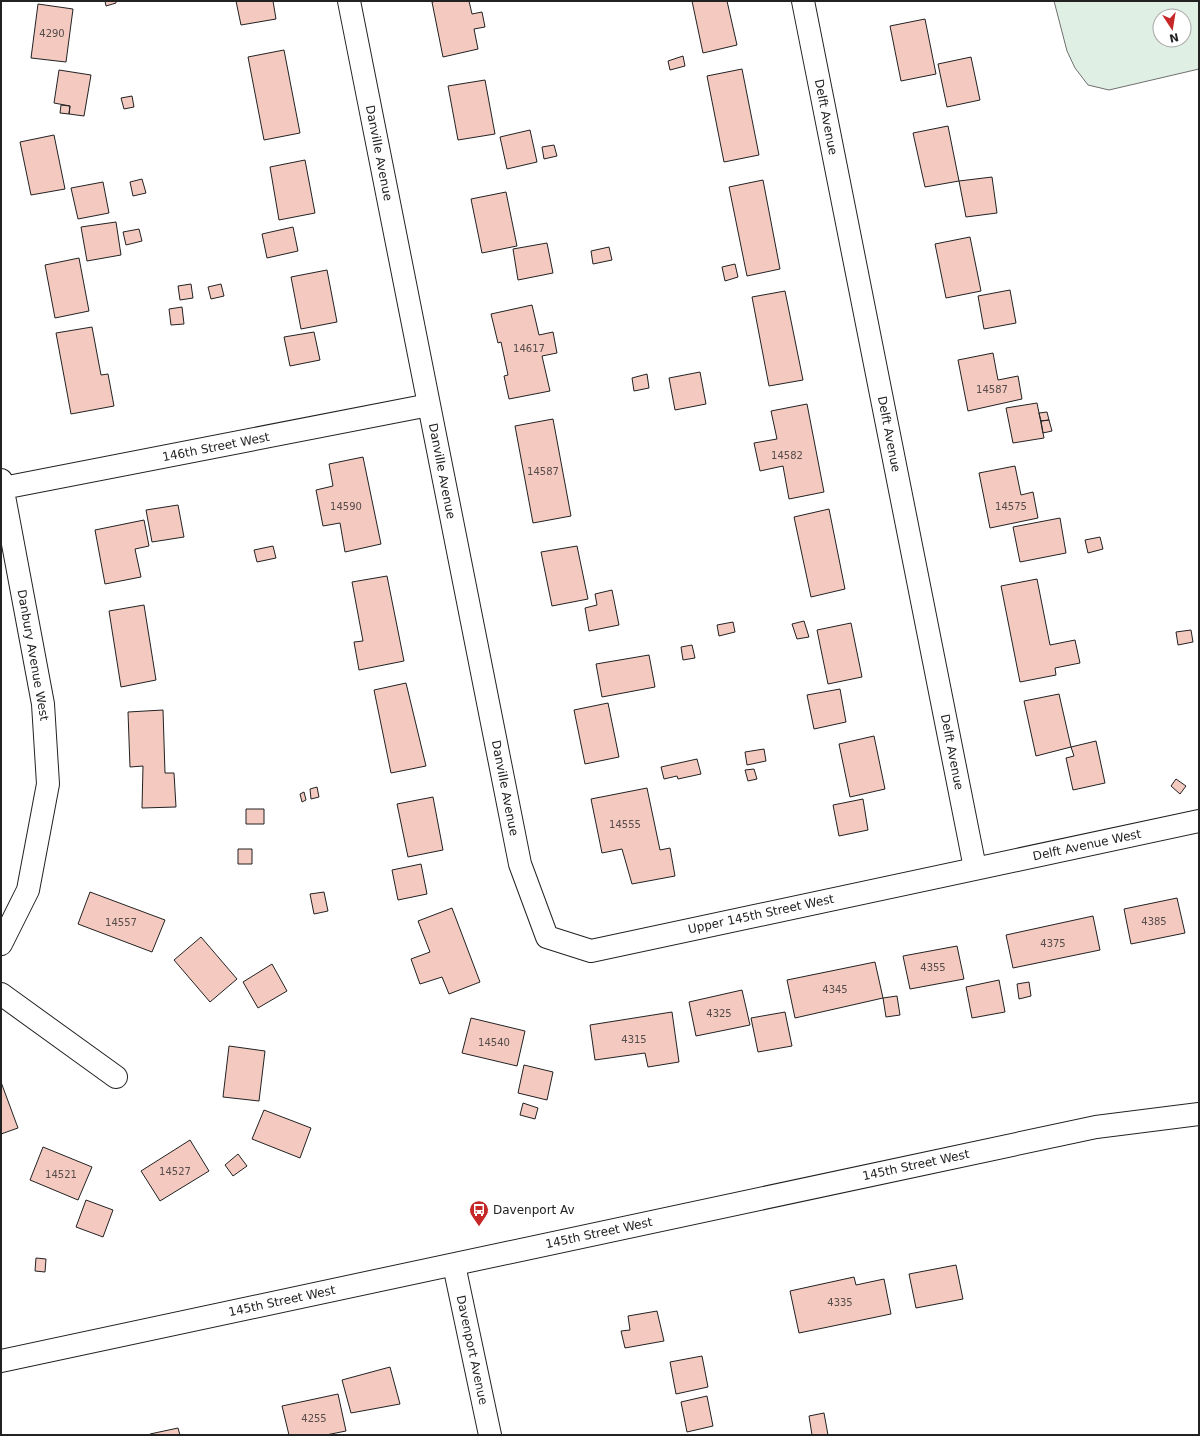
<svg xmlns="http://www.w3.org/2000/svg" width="1200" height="1436" font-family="'DejaVu Sans',sans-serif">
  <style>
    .green { fill: #e0efe3; stroke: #6f6f6f; fill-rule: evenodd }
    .building { fill: #f3c9c0; stroke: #222 }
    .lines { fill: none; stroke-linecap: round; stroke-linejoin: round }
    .street-casing { stroke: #222; stroke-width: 24 }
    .secondary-casing { stroke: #222; stroke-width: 24 }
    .street { stroke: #fff; stroke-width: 22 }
    .secondary { stroke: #fff; stroke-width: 22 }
    .labels { text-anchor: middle; stroke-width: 3; stroke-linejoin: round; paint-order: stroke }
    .number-label { font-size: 10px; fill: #564c4a }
    .street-label { font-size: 12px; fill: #222; stroke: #fff }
    .poi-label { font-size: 12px; fill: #222; stroke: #fff; text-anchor: start }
  </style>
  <rect width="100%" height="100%" fill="#fff"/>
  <path class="green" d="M 1054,1 L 1199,1 L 1199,69 L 1109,90 L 1088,85 L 1075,68 L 1067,51 ZM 1160,16 L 1184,16 L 1184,40 L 1160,40 Z"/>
  <path class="building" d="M 105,1 L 116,1 L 116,3 L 106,6 Z
    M 236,1 L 273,1 L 276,19 L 241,25 Z
    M 437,1 L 469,1 L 472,14 L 482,12 L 485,27 L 474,29 L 478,49 L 443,57 L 432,2 Z
    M 692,1 L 727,1 L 737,45 L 703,53 Z
    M 38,4 L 73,9 L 66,62 L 31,58 Z
    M 925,19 L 936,74 L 901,81 L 890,26 Z
    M 284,50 L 300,133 L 264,140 L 248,57 Z
    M 683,56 L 685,66 L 670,70 L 668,61 Z
    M 971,57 L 980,100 L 947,107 L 938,64 Z
    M 742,69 L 759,155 L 724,162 L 707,76 Z
    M 59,70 L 91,75 L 84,116 L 69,114 L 70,106 L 54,103 Z
    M 485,80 L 495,134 L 458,140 L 448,86 Z
    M 132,96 L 134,107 L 124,109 L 121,98 Z
    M 61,105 L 70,106 L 69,114 L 60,113 Z
    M 948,126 L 959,181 L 925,187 L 913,133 Z
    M 530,130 L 537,162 L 507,169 L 500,137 Z
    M 54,135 L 65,189 L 31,195 L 20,142 Z
    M 554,145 L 557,156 L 544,159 L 542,147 Z
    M 305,160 L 315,213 L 279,220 L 270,167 Z
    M 992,177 L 997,213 L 966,217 L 959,181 Z
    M 142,179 L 146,193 L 133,196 L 130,182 Z
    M 763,180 L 780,269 L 747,276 L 729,187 Z
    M 103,182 L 109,213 L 78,219 L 71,188 Z
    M 506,192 L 517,246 L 482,253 L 471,199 Z
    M 116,222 L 121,255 L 87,261 L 81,227 Z
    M 293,227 L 298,251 L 267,258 L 262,234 Z
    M 139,229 L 142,241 L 126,245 L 123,232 Z
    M 970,237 L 981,291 L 946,298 L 935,244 Z
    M 547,243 L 553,273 L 518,280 L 513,249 Z
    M 609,247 L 612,260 L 593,264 L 591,251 Z
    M 79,258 L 89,311 L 55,318 L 45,265 Z
    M 735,264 L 738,277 L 725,281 L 722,267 Z
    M 327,270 L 337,322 L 301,329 L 291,277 Z
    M 191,284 L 193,298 L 180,300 L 178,286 Z
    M 221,284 L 224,296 L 211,299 L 208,287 Z
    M 1010,290 L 1016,323 L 984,329 L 978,296 Z
    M 785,291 L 803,380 L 769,386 L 752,297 Z
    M 532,305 L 539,335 L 553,332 L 557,353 L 542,356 L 550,391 L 509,399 L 504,376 L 508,375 L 501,342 L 498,343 L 491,314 Z
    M 182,307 L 184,324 L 171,325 L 169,309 Z
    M 92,327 L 101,375 L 108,374 L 114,406 L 71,414 L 56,333 Z
    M 314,332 L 320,360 L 290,366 L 284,337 Z
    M 993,353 L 998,380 L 1018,376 L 1022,399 L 968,411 L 958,360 Z
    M 700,372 L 706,404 L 675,410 L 669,378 Z
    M 647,374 L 649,388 L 634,391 L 632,378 Z
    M 1037,403 L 1044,438 L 1013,443 L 1006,408 Z
    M 807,404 L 824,492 L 789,499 L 783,466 L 760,471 L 754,443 L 777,439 L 771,411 Z
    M 1047,412 L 1049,420 L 1041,421 L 1039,413 Z
    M 553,419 L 571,516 L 533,523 L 515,426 Z
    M 1049,420 L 1052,431 L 1043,433 L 1041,421 Z
    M 363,457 L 381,544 L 345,552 L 340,523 L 323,526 L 316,490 L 333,486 L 329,464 Z
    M 1015,466 L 1021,495 L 1033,492 L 1038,518 L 990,528 L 979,473 Z
    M 178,505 L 184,537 L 152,542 L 146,510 Z
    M 829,509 L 845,589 L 811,597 L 794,517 Z
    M 1060,518 L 1066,553 L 1020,562 L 1013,527 Z
    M 144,520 L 149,546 L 135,549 L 141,577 L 105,584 L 95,530 Z
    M 1100,537 L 1103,549 L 1088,553 L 1085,540 Z
    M 273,546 L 276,558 L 257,562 L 254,550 Z
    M 577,546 L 588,599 L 552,606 L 541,552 Z
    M 387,576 L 404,661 L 359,670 L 354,642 L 363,641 L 352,582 Z
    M 1037,579 L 1050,645 L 1075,640 L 1080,663 L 1055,668 L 1056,675 L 1020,682 L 1001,586 Z
    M 612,590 L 619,625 L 589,631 L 585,608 L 597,605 L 595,594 Z
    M 144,605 L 156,680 L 121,687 L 109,611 Z
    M 804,621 L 809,637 L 797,639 L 792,624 Z
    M 733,622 L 735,632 L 719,636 L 717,625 Z
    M 851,623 L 862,677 L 828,684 L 817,630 Z
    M 1191,630 L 1193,642 L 1178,645 L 1176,632 Z
    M 692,645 L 695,658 L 683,660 L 681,647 Z
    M 649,655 L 655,687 L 602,697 L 596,664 Z
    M 406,683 L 426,766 L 391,773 L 374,690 Z
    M 840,689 L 846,722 L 814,729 L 807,695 Z
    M 1059,694 L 1071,747 L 1036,756 L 1024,701 Z
    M 608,703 L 619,757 L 585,764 L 574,710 Z
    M 163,710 L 165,773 L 174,773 L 176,807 L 142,808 L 143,766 L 130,767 L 128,712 Z
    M 874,736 L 885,789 L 850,797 L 839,744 Z
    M 1096,741 L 1105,783 L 1073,790 L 1066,758 L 1074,756 L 1071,747 Z
    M 764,749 L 766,761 L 747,765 L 745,752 Z
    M 697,759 L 701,774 L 678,779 L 677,776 L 664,779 L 661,767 Z
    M 754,769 L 757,779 L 748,781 L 745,770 Z
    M 1176,779 L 1186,786 L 1180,794 L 1171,786 Z
    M 317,787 L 319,797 L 311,799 L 310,789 Z
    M 647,788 L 660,850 L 670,848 L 675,876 L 632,884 L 622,849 L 602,853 L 591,799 Z
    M 304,792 L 306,800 L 302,802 L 300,794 Z
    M 433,797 L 443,850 L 408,857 L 397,804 Z
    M 863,799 L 868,830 L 839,836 L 833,805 Z
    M 246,809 L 264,809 L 264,824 L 246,824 Z
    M 238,849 L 252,849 L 252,864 L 238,864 Z
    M 421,864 L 427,894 L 398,900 L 392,870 Z
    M 90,892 L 165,920 L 152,952 L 78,924 Z
    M 324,892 L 328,911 L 314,914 L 310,894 Z
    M 1177,898 L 1185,933 L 1131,944 L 1124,909 Z
    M 452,908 L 480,982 L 449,994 L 442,977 L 420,984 L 411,959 L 430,952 L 418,921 Z
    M 1093,916 L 1100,950 L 1013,968 L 1006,935 Z
    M 201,937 L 237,979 L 210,1002 L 174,960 Z
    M 957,946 L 964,979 L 910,989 L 903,956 Z
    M 875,962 L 883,998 L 795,1018 L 787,980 Z
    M 272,964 L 287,991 L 258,1008 L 243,982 Z
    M 999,980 L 1005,1012 L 972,1018 L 966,987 Z
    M 1029,982 L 1031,996 L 1019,999 L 1017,984 Z
    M 742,990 L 750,1025 L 696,1036 L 689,1002 Z
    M 897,996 L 900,1015 L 886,1017 L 883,998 Z
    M 672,1012 L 679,1062 L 648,1067 L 645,1053 L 595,1060 L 590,1025 Z
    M 785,1012 L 792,1046 L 758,1052 L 751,1018 Z
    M 471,1018 L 525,1031 L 517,1066 L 462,1053 Z
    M 229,1046 L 265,1051 L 259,1101 L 223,1097 Z
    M 524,1065 L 553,1072 L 547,1100 L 518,1093 Z
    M 1,1082 L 18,1128 L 1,1134 Z
    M 523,1103 L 538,1108 L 535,1119 L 520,1115 Z
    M 264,1110 L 311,1128 L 300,1158 L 252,1139 Z
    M 190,1140 L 209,1171 L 160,1201 L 141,1171 Z
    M 43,1147 L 92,1167 L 78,1200 L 30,1180 Z
    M 238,1154 L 247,1166 L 233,1176 L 225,1165 Z
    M 86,1200 L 113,1210 L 103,1237 L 76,1227 Z
    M 36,1258 L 46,1259 L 45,1272 L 35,1271 Z
    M 956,1265 L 963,1299 L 916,1308 L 909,1274 Z
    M 854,1277 L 856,1285 L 884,1279 L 891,1314 L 799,1333 L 790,1291 Z
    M 657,1311 L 664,1341 L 625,1348 L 621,1331 L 630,1330 L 628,1316 Z
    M 702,1356 L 708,1387 L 676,1394 L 670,1362 Z
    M 390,1367 L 400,1404 L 351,1413 L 342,1380 Z
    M 338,1394 L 346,1431 L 326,1435 L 289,1435 L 282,1406 Z
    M 707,1396 L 713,1426 L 687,1432 L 681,1402 Z
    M 824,1413 L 828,1435 L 812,1435 L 809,1416 Z
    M 178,1428 L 180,1435 L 150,1435 L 150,1434 Z"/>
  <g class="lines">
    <g class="street-casing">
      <path id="street" d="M 349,1 L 520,864 L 547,937 L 591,951 L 1199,821
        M 803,1 L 975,868
        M 1,480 L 43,704 L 48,784 L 28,890 L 1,944
        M 3,488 L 429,405
        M 1,994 L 116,1077
        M 454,1265 L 490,1435"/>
    </g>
    <g class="secondary-casing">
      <path id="secondary" d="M 1,1361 L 1096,1127 L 1199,1114"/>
    </g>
    <use href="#street" class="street"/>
    <use href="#secondary" class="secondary"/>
  </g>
  <defs>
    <g id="bus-pin" transform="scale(1)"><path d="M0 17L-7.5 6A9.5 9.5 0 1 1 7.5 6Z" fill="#c62828" stroke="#fff"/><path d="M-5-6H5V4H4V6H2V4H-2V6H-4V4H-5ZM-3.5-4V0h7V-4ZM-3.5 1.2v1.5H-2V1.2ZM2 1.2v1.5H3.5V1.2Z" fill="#fff"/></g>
  </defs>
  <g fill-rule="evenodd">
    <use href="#bus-pin" x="479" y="1210"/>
  </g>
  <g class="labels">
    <g class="number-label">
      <text x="52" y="37">4290</text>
      <text x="529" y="352">14617</text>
      <text x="992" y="393">14587</text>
      <text x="787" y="459">14582</text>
      <text x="543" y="475">14587</text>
      <text x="346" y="510">14590</text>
      <text x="1011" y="510">14575</text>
      <text x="625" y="828">14555</text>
      <text x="1154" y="925">4385</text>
      <text x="121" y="926">14557</text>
      <text x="1053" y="947">4375</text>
      <text x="933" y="971">4355</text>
      <text x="835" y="993">4345</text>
      <text x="719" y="1017">4325</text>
      <text x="634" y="1043">4315</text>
      <text x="494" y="1046">14540</text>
      <text x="175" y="1175">14527</text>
      <text x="61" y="1178">14521</text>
      <text x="840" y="1306">4335</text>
      <text x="314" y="1422">4255</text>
    </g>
    <g class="street-label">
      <text transform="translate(826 117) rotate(79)" y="4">Delft Avenue</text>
      <text transform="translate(379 153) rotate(79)" y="4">Danville Avenue</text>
      <text transform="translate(889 434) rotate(79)" y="4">Delft Avenue</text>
      <text transform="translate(216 447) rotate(-11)" y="4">146th Street West</text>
      <text transform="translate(442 471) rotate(79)" y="4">Danville Avenue</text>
      <text transform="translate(33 655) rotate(80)" y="4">Danbury Avenue West</text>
      <text transform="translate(952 752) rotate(79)" y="4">Delft Avenue</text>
      <text transform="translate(505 788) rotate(79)" y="4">Danville Avenue</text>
      <text transform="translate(1087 845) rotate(-12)" y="4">Delft Avenue West</text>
      <text transform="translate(761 914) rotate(-12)" y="4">Upper 145th Street West</text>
      <text transform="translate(916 1165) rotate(-12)" y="4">145th Street West</text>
      <text transform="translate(599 1233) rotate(-12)" y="4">145th Street West</text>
      <text transform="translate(282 1301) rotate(-12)" y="4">145th Street West</text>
      <text transform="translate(472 1350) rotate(78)" y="4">Davenport Avenue</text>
    </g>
    <g class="poi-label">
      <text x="493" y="1214">Davenport Av</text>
    </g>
  </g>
  <rect width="1200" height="1436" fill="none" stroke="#222222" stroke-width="4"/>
  <g transform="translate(1172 28) rotate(168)"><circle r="19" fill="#ffffff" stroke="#a7a7a7"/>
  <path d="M0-3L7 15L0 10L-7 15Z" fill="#c62828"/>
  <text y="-6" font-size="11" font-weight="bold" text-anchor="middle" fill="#222222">N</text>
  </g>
</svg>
